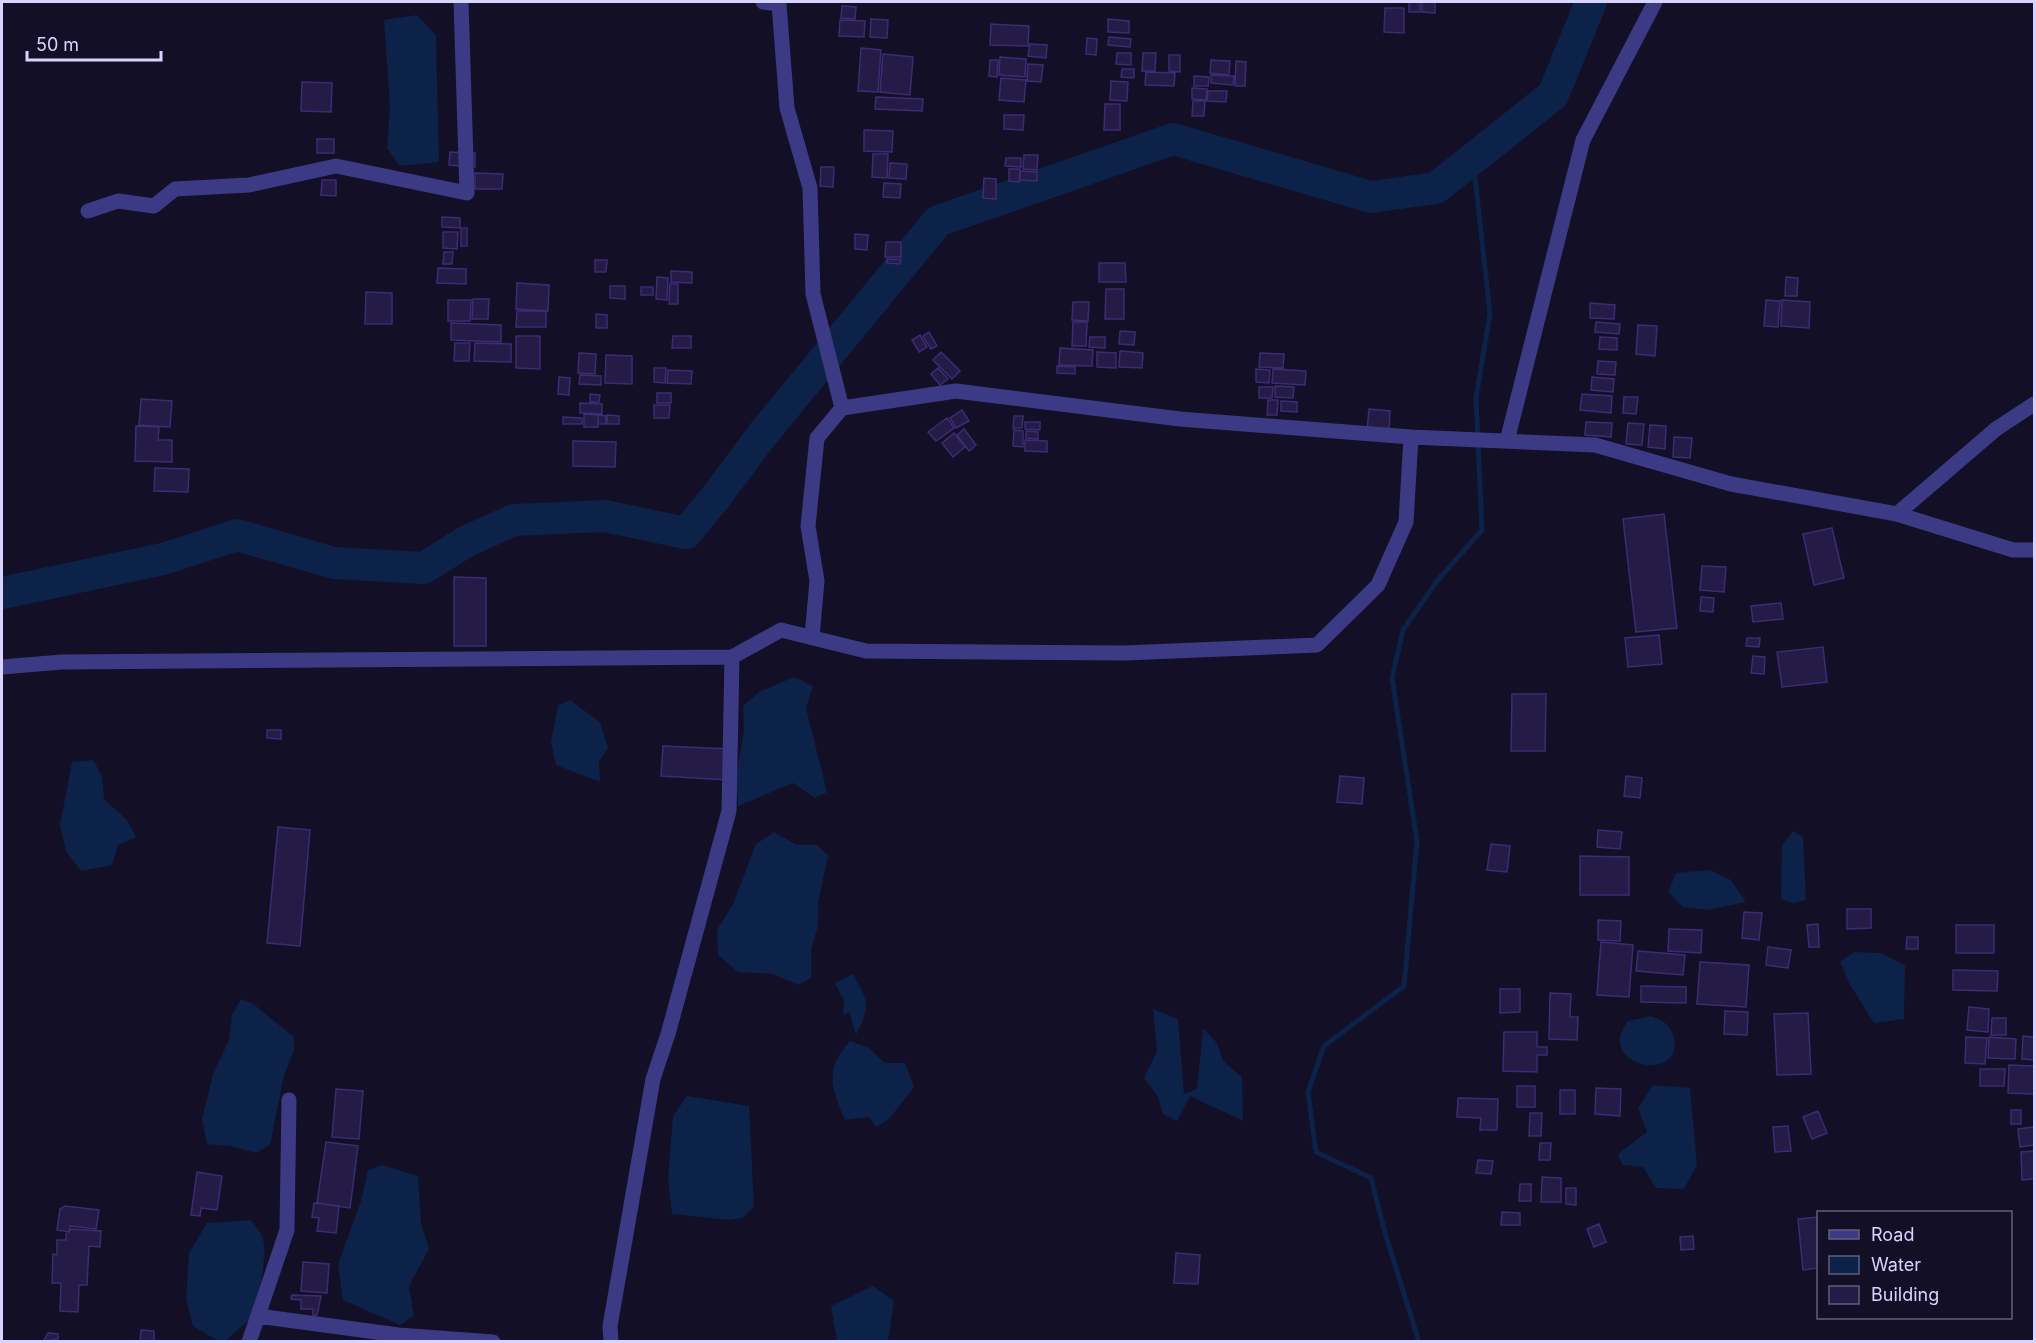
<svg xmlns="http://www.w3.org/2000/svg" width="2036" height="1343" font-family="Inter,sans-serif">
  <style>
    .water { fill: #0c2248 }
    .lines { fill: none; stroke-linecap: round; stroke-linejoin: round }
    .stream { stroke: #0c2248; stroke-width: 5 }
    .river { stroke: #0c2248; stroke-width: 32 }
    .building { fill: #241b47; stroke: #3b2d73; stroke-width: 1.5 }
    .minor { stroke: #3d3a85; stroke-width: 15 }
  </style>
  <rect width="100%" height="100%" fill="#130f26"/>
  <path class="water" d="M 417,15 L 436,35 L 439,162 L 400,166 L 387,148 L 390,106 L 384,20 Z
    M 794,677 L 813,686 L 806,708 L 827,792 L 815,798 L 793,783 L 738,806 L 736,775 L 744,731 L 743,706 L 759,692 Z
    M 570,700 L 600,722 L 608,748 L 599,762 L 600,782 L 556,765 L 551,742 L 558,705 Z
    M 93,760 L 102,776 L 104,799 L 127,820 L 136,837 L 118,845 L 112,865 L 81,871 L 66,851 L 60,825 L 72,762 Z
    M 1793,831 L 1803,837 L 1806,900 L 1793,903 L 1781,899 L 1782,845 Z
    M 774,832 L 797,845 L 817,845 L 828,855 L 818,904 L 818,926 L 811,949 L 811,978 L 798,985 L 773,974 L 738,972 L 718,955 L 717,930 L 733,904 L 756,844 Z
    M 1710,870 L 1731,880 L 1746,902 L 1708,910 L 1683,907 L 1668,892 L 1676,873 Z
    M 1854,952 L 1881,953 L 1905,965 L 1904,1019 L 1874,1023 L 1849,983 L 1840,962 Z
    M 853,974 C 869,1003 871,1004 856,1035 L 849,1012 L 843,1015 L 844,1001 L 835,983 Z
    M 241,999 L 252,1003 L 294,1037 L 294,1050 L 284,1075 L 270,1145 L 256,1153 L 230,1146 L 207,1144 L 202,1119 L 207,1099 L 213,1074 L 229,1040 L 232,1015 Z
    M 1153,1009 L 1178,1019 L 1184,1094 L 1197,1089 L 1203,1028 L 1217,1043 L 1223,1061 L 1242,1077 L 1243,1121 L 1190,1096 L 1177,1121 L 1163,1114 L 1158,1097 L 1144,1078 L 1157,1051 Z
    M 1651,1016 C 1663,1020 1671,1025 1674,1038 C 1684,1084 1593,1067 1628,1021 Z
    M 850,1041 L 869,1048 L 885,1063 L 905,1063 L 914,1087 L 889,1119 L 876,1127 L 869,1117 L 845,1120 C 831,1087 824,1069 850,1041 Z
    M 1653,1085 L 1690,1088 L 1697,1165 L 1684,1189 L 1656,1188 L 1643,1167 L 1622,1165 L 1618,1154 L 1647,1132 L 1638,1108 Z
    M 687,1096 L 749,1106 L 754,1206 L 743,1218 L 729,1220 L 672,1214 L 668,1179 L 673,1116 Z
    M 382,1165 L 418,1176 L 421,1223 L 429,1249 L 409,1286 L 414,1316 L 400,1325 L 343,1300 L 338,1264 L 361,1201 L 368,1170 Z
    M 251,1220 C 254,1225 260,1230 262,1236 C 269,1251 258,1311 247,1322 C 239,1330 232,1333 226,1341 L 218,1341 L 193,1326 L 186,1299 L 189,1253 L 207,1223 Z
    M 873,1286 L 894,1301 L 888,1341 L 837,1341 L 831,1306 Z"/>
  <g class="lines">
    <path class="stream" d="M 1419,1342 L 1385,1233 L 1371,1178 L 1316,1152 L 1308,1092 L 1324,1046 L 1404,986 L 1417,841 L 1392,678 L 1403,630 L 1437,581 L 1482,530 L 1476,398 L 1490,314 L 1473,159"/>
    <path class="river" d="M 2,593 L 163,559 L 237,535 L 334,563 L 424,568 L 465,542 L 514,520 L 605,516 L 686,533 L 715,498 L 762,435 L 938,221 L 1173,139 L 1371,197 L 1436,188 L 1553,95 L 1591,2"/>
  </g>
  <path class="building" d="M 1409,2 L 1420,2 L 1420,12 L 1409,12 Z
    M 1422,2 L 1435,2 L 1435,13 L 1422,12 Z
    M 842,6 L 856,7 L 855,19 L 841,18 Z
    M 1385,8 L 1404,8 L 1404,33 L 1384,32 Z
    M 871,19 L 888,20 L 887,38 L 870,37 Z
    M 1108,19 L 1129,21 L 1129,33 L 1108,32 Z
    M 840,20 L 865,21 L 864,37 L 839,36 Z
    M 991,24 L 1029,26 L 1028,46 L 990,45 Z
    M 1109,37 L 1131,39 L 1130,47 L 1108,45 Z
    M 1087,38 L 1097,39 L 1096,55 L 1086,54 Z
    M 1030,44 L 1047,45 L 1046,58 L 1028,56 Z
    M 861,48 L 881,50 L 878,92 L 858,91 Z
    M 1117,53 L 1131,53 L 1131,65 L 1116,64 Z
    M 1143,53 L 1156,53 L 1155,71 L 1142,71 Z
    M 883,54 L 913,57 L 910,95 L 880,92 Z
    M 1169,55 L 1180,55 L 1180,72 L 1169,71 Z
    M 1000,57 L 1026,59 L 1025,77 L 999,75 Z
    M 990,60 L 998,60 L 997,77 L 989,76 Z
    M 1211,60 L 1230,61 L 1229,75 L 1210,73 Z
    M 1236,61 L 1246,62 L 1245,86 L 1235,86 Z
    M 1028,64 L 1043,65 L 1041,82 L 1027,81 Z
    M 1122,69 L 1134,69 L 1134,78 L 1121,77 Z
    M 1146,72 L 1175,73 L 1174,86 L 1145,85 Z
    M 1211,75 L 1234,76 L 1233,85 L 1211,83 Z
    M 1194,76 L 1209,77 L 1208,86 L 1194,86 Z
    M 1001,78 L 1026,80 L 1024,102 L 999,100 Z
    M 1111,81 L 1128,82 L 1127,101 L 1110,100 Z
    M 302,82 L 332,83 L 331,112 L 301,111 Z
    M 1192,88 L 1207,89 L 1206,100 L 1192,99 Z
    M 1208,91 L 1227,91 L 1226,102 L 1207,101 Z
    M 876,97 L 923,99 L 922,111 L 875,109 Z
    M 1193,101 L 1205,101 L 1204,116 L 1192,116 Z
    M 1105,104 L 1120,104 L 1120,130 L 1104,130 Z
    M 1004,115 L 1024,115 L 1023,130 L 1004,129 Z
    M 864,130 L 893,131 L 892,152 L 864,151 Z
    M 317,139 L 334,139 L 334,153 L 317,153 Z
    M 450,152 L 475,153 L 475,167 L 449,165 Z
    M 873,154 L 888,154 L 887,178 L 872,177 Z
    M 1024,155 L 1038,155 L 1037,170 L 1023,169 Z
    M 1006,158 L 1021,158 L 1021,167 L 1005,166 Z
    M 890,163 L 907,164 L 906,179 L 889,178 Z
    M 821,167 L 834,167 L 833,187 L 820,186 Z
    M 1009,169 L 1020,169 L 1019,182 L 1009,181 Z
    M 1020,171 L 1037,172 L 1037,181 L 1020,180 Z
    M 475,173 L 503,174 L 502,189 L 475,189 Z
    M 984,178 L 996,179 L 996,199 L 983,198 Z
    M 322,180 L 336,180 L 336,196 L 321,195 Z
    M 884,183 L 901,184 L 900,198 L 883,197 Z
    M 442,217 L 460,218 L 460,228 L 442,227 Z
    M 461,228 L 467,228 L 467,246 L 461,246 Z
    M 443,232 L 458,232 L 457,249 L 443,248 Z
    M 855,234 L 868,235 L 867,250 L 855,249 Z
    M 886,242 L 901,242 L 901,257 L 885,257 Z
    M 444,252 L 453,252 L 452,264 L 443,264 Z
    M 887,259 L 901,260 L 900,264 L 887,263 Z
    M 595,260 L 607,260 L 606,272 L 595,272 Z
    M 1099,263 L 1125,263 L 1126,282 L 1099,282 Z
    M 438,268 L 466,269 L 466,284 L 437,283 Z
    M 671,271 L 692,272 L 692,283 L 671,282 Z
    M 657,277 L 668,278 L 667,300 L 656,299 Z
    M 1786,277 L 1798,278 L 1797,296 L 1785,296 Z
    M 517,283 L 549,285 L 548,311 L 516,309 Z
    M 670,284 L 678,284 L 678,304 L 669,304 Z
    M 610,286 L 625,286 L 625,299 L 610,298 Z
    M 641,287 L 653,287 L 653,295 L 641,295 Z
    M 1106,289 L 1124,289 L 1124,319 L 1105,319 Z
    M 366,292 L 392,293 L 392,324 L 365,324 Z
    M 473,299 L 489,299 L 488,319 L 472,319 Z
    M 448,300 L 471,300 L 470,321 L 448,321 Z
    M 1766,300 L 1780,301 L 1778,327 L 1764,326 Z
    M 1782,300 L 1810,302 L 1809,328 L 1781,326 Z
    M 1073,302 L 1089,302 L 1088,321 L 1072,320 Z
    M 1590,303 L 1615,305 L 1614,319 L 1590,318 Z
    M 517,311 L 546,311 L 546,327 L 516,327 Z
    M 596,314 L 607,315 L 607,328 L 596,328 Z
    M 1073,322 L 1087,322 L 1086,346 L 1072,346 Z
    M 1596,322 L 1620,324 L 1619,334 L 1595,332 Z
    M 451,323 L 501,325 L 501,342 L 451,340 Z
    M 1638,325 L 1657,326 L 1655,356 L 1636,354 Z
    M 1120,331 L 1135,332 L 1134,345 L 1119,344 Z
    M 929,332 L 937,346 L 931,349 L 923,336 Z
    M 920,335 L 927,347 L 919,352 L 912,340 Z
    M 516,336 L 540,336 L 540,369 L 516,368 Z
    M 673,336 L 691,336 L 691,348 L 672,348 Z
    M 1090,337 L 1105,337 L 1105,348 L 1089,347 Z
    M 1600,337 L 1617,338 L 1617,350 L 1599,349 Z
    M 455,343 L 470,343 L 469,361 L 454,361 Z
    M 475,343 L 511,344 L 511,362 L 474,361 Z
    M 1060,348 L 1093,350 L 1092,366 L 1059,365 Z
    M 1120,351 L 1143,353 L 1142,368 L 1119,367 Z
    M 941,352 L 960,371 L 952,379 L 933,360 Z
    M 1097,352 L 1116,353 L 1116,368 L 1097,367 Z
    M 579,353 L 596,354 L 595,374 L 578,373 Z
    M 1260,353 L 1284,354 L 1283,368 L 1259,367 Z
    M 606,355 L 632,356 L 632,384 L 605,383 Z
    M 1598,361 L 1616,362 L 1615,375 L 1597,374 Z
    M 1057,366 L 1075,367 L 1075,374 L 1057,373 Z
    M 654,368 L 666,368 L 665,383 L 654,382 Z
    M 938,368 L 948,379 L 940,385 L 931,374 Z
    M 1256,369 L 1270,370 L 1269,383 L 1256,382 Z
    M 1273,369 L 1306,371 L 1305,385 L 1272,383 Z
    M 668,370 L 692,371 L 691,384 L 667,383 Z
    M 580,375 L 601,376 L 601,385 L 579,384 Z
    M 559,377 L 570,378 L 569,395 L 558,394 Z
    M 1592,377 L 1614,379 L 1613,392 L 1591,390 Z
    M 1275,386 L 1294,387 L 1293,398 L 1275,397 Z
    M 1259,387 L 1273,387 L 1272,398 L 1259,398 Z
    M 657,393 L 671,393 L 671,403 L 657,403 Z
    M 590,394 L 600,395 L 599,402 L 590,402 Z
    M 1582,394 L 1612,396 L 1611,413 L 1580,410 Z
    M 1624,397 L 1638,397 L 1636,414 L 1623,413 Z
    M 141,399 L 172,401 L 170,427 L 139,425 Z
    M 1268,400 L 1278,400 L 1277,415 L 1267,415 Z
    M 1281,401 L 1297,402 L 1297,412 L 1281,411 Z
    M 580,403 L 602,404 L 602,414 L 580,413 Z
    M 654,405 L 670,405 L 669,418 L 654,418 Z
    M 1369,409 L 1390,411 L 1389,433 L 1367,432 Z
    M 962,410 L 969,421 L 956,428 L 950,418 Z
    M 584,414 L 598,415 L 598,427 L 584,427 Z
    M 598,415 L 606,416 L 606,424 L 598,424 Z
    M 607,415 L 619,416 L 619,424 L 607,424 Z
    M 1014,416 L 1023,416 L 1022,428 L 1013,428 Z
    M 563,417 L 582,418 L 582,424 L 563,424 Z
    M 947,418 L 954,428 L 936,441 L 928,432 Z
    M 1025,422 L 1040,422 L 1040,430 L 1025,429 Z
    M 1586,422 L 1612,423 L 1611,437 L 1585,435 Z
    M 1628,423 L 1644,424 L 1642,445 L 1626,444 Z
    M 1650,425 L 1666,426 L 1665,449 L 1648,447 Z
    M 136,426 L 159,427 L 158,440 L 172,440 L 172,462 L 135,461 Z
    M 964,429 L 976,445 L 969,451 L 957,435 Z
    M 1014,430 L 1023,431 L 1023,447 L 1013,446 Z
    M 1026,431 L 1038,432 L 1038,439 L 1026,438 Z
    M 954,433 L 965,447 L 953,457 L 942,443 Z
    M 1674,437 L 1692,438 L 1690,458 L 1673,457 Z
    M 1025,440 L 1047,441 L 1047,452 L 1025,451 Z
    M 573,441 L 616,442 L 615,467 L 573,466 Z
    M 155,468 L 189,469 L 188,492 L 154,491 Z
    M 1664,514 L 1677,628 L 1636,632 L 1623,519 Z
    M 1832,528 L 1844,578 L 1814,585 L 1803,534 Z
    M 1702,566 L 1726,567 L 1724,592 L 1700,590 Z
    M 454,577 L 486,578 L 486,646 L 454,646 Z
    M 1701,597 L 1714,598 L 1713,612 L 1700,611 Z
    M 1781,603 L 1783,619 L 1753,622 L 1751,606 Z
    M 1659,635 L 1662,664 L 1628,667 L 1625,638 Z
    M 1747,638 L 1760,638 L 1759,647 L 1746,646 Z
    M 1823,647 L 1827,682 L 1782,687 L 1777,652 Z
    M 1753,656 L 1765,657 L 1764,674 L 1751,673 Z
    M 1512,694 L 1546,694 L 1545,751 L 1511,751 Z
    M 267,730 L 281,730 L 281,739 L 267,738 Z
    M 663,746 L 730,749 L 728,780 L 661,776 Z
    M 1340,776 L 1364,778 L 1362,804 L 1337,802 Z
    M 1626,776 L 1642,778 L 1640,798 L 1624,796 Z
    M 278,827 L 310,830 L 300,946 L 267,943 Z
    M 1598,830 L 1622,832 L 1620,849 L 1597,847 Z
    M 1491,844 L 1510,846 L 1507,872 L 1487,870 Z
    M 1580,856 L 1629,857 L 1629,895 L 1580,895 Z
    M 1847,909 L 1871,909 L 1871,928 L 1847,929 Z
    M 1744,912 L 1762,913 L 1759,940 L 1742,938 Z
    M 1598,920 L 1621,921 L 1620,941 L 1598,940 Z
    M 1818,924 L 1819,947 L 1809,947 L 1807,925 Z
    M 1956,925 L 1994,925 L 1994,953 L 1956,953 Z
    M 1669,929 L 1702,930 L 1701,953 L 1668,951 Z
    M 1907,937 L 1918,937 L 1918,949 L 1906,949 Z
    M 1601,942 L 1633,945 L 1629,997 L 1597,995 Z
    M 1768,947 L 1791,950 L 1788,968 L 1766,965 Z
    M 1638,951 L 1685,955 L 1683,975 L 1636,971 Z
    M 1700,962 L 1749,965 L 1746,1007 L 1697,1004 Z
    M 1953,970 L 1998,971 L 1997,991 L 1953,990 Z
    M 1641,986 L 1686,987 L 1686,1003 L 1641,1002 Z
    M 1500,989 L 1520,989 L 1520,1012 L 1500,1013 Z
    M 1550,993 L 1571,994 L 1570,1017 L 1578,1017 L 1577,1040 L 1549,1039 Z
    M 1969,1007 L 1989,1009 L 1988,1032 L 1967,1030 Z
    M 1725,1011 L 1748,1012 L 1747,1035 L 1724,1034 Z
    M 1808,1013 L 1811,1074 L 1777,1075 L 1774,1014 Z
    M 1992,1018 L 2006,1018 L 2006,1035 L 1991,1035 Z
    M 1504,1032 L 1537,1032 L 1537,1047 L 1547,1047 L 1547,1055 L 1537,1055 L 1537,1072 L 1503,1071 Z
    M 2023,1036 L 2034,1037 L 2034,1060 L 2022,1059 Z
    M 1966,1037 L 1987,1038 L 1985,1064 L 1965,1063 Z
    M 1989,1037 L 2016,1039 L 2015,1059 L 1988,1058 Z
    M 2009,1065 L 2034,1066 L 2034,1094 L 2008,1093 Z
    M 1980,1069 L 2005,1069 L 2004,1086 L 1980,1086 Z
    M 1517,1086 L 1535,1086 L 1535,1107 L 1517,1107 Z
    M 1596,1088 L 1621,1089 L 1620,1116 L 1595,1114 Z
    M 336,1089 L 363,1091 L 359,1139 L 332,1137 Z
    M 1560,1090 L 1575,1090 L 1575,1114 L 1560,1114 Z
    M 1458,1098 L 1498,1099 L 1497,1130 L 1480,1130 L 1481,1118 L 1457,1117 Z
    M 2011,1110 L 2021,1110 L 2021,1124 L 2011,1124 Z
    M 1818,1111 L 1827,1133 L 1812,1139 L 1803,1117 Z
    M 1530,1113 L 1542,1113 L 1541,1136 L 1529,1136 Z
    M 1788,1126 L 1791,1151 L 1775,1152 L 1773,1127 Z
    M 2034,1127 L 2034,1145 L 2020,1147 L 2018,1129 Z
    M 326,1142 L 358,1146 L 350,1208 L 317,1203 Z
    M 1540,1143 L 1551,1143 L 1550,1160 L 1539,1160 Z
    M 2034,1151 L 2034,1179 L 2022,1180 L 2021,1152 Z
    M 1478,1160 L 1493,1161 L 1491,1174 L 1476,1173 Z
    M 197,1172 L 222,1176 L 217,1210 L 201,1208 L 200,1216 L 191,1215 Z
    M 1542,1177 L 1561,1178 L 1561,1202 L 1541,1202 Z
    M 1520,1184 L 1531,1184 L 1531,1201 L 1519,1201 Z
    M 1566,1188 L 1576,1188 L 1576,1205 L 1566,1204 Z
    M 314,1203 L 339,1206 L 336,1233 L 317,1231 L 319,1218 L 312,1217 Z
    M 65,1206 L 99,1210 L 96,1229 L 70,1226 L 69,1232 L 57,1230 L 60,1209 Z
    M 1502,1212 L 1520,1213 L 1520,1225 L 1501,1225 Z
    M 1818,1217 L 1818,1268 L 1803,1270 L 1798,1219 Z
    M 1599,1224 L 1606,1242 L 1594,1247 L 1587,1229 Z
    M 71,1229 L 101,1231 L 100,1247 L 89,1246 L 87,1285 L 79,1285 L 78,1312 L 60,1311 L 61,1283 L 52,1283 L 53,1254 L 57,1255 L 57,1240 L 66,1240 L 66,1234 Z
    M 1693,1236 L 1694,1249 L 1681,1250 L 1680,1237 Z
    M 1176,1253 L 1200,1255 L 1198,1284 L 1174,1283 Z
    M 303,1262 L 329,1264 L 327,1293 L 301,1291 Z
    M 292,1295 L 321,1296 L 317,1315 L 313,1315 L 313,1309 L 301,1309 L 301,1300 L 291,1299 Z
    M 141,1330 L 154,1331 L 154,1342 L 140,1342 Z
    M 48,1333 L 58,1334 L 58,1339 L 43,1342 Z"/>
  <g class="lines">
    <path class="minor" d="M 763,2 L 779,4 L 787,108 L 810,188 L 813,294 L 842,408 L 817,438 L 808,526 L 817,581 L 812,637
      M 88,211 L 118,201 L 154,206 L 175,189 L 249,185 L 336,166 L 467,193 L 461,2
      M 842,408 L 956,391 L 1180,419 L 1411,437 L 1595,445 L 1731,484 L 1897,514 L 2013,550 L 2034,550
      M 1507,441 L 1583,140 L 1655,2
      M 1897,514 L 1996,429 L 2034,404
      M 2,667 L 62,662 L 732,657 L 781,630 L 866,651 L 1125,653 L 1317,645 L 1378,585 L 1406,522 L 1411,437
      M 258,1316 L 398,1335 L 493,1342
      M 249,1342 L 287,1230 L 289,1100
      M 611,1342 L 610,1326 L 653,1079 L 668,1034 L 729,811 L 732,657"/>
  </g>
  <rect width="2036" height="1343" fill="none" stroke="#d9d4ff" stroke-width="6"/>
  <rect x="1817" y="1211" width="195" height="108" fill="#130f26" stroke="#625e7d" stroke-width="1.5"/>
  <rect x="1829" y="1230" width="30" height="9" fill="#3d3a85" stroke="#625e7d" stroke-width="1.5"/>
  <text x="1871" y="1241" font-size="18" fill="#d9d4ff">Road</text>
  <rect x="1829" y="1256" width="30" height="18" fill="#0c2248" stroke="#625e7d" stroke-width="1.5"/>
  <text x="1871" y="1271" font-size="18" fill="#d9d4ff">Water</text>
  <rect x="1829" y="1286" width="30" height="18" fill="#241b47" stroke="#625e7d" stroke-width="1.5"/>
  <text x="1871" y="1301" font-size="18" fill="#d9d4ff">Building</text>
  <path d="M27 51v9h134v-9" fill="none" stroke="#d9d4ff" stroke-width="3"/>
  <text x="36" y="51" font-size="18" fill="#d9d4ff" stroke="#130f26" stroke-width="4.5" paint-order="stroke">50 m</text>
</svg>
